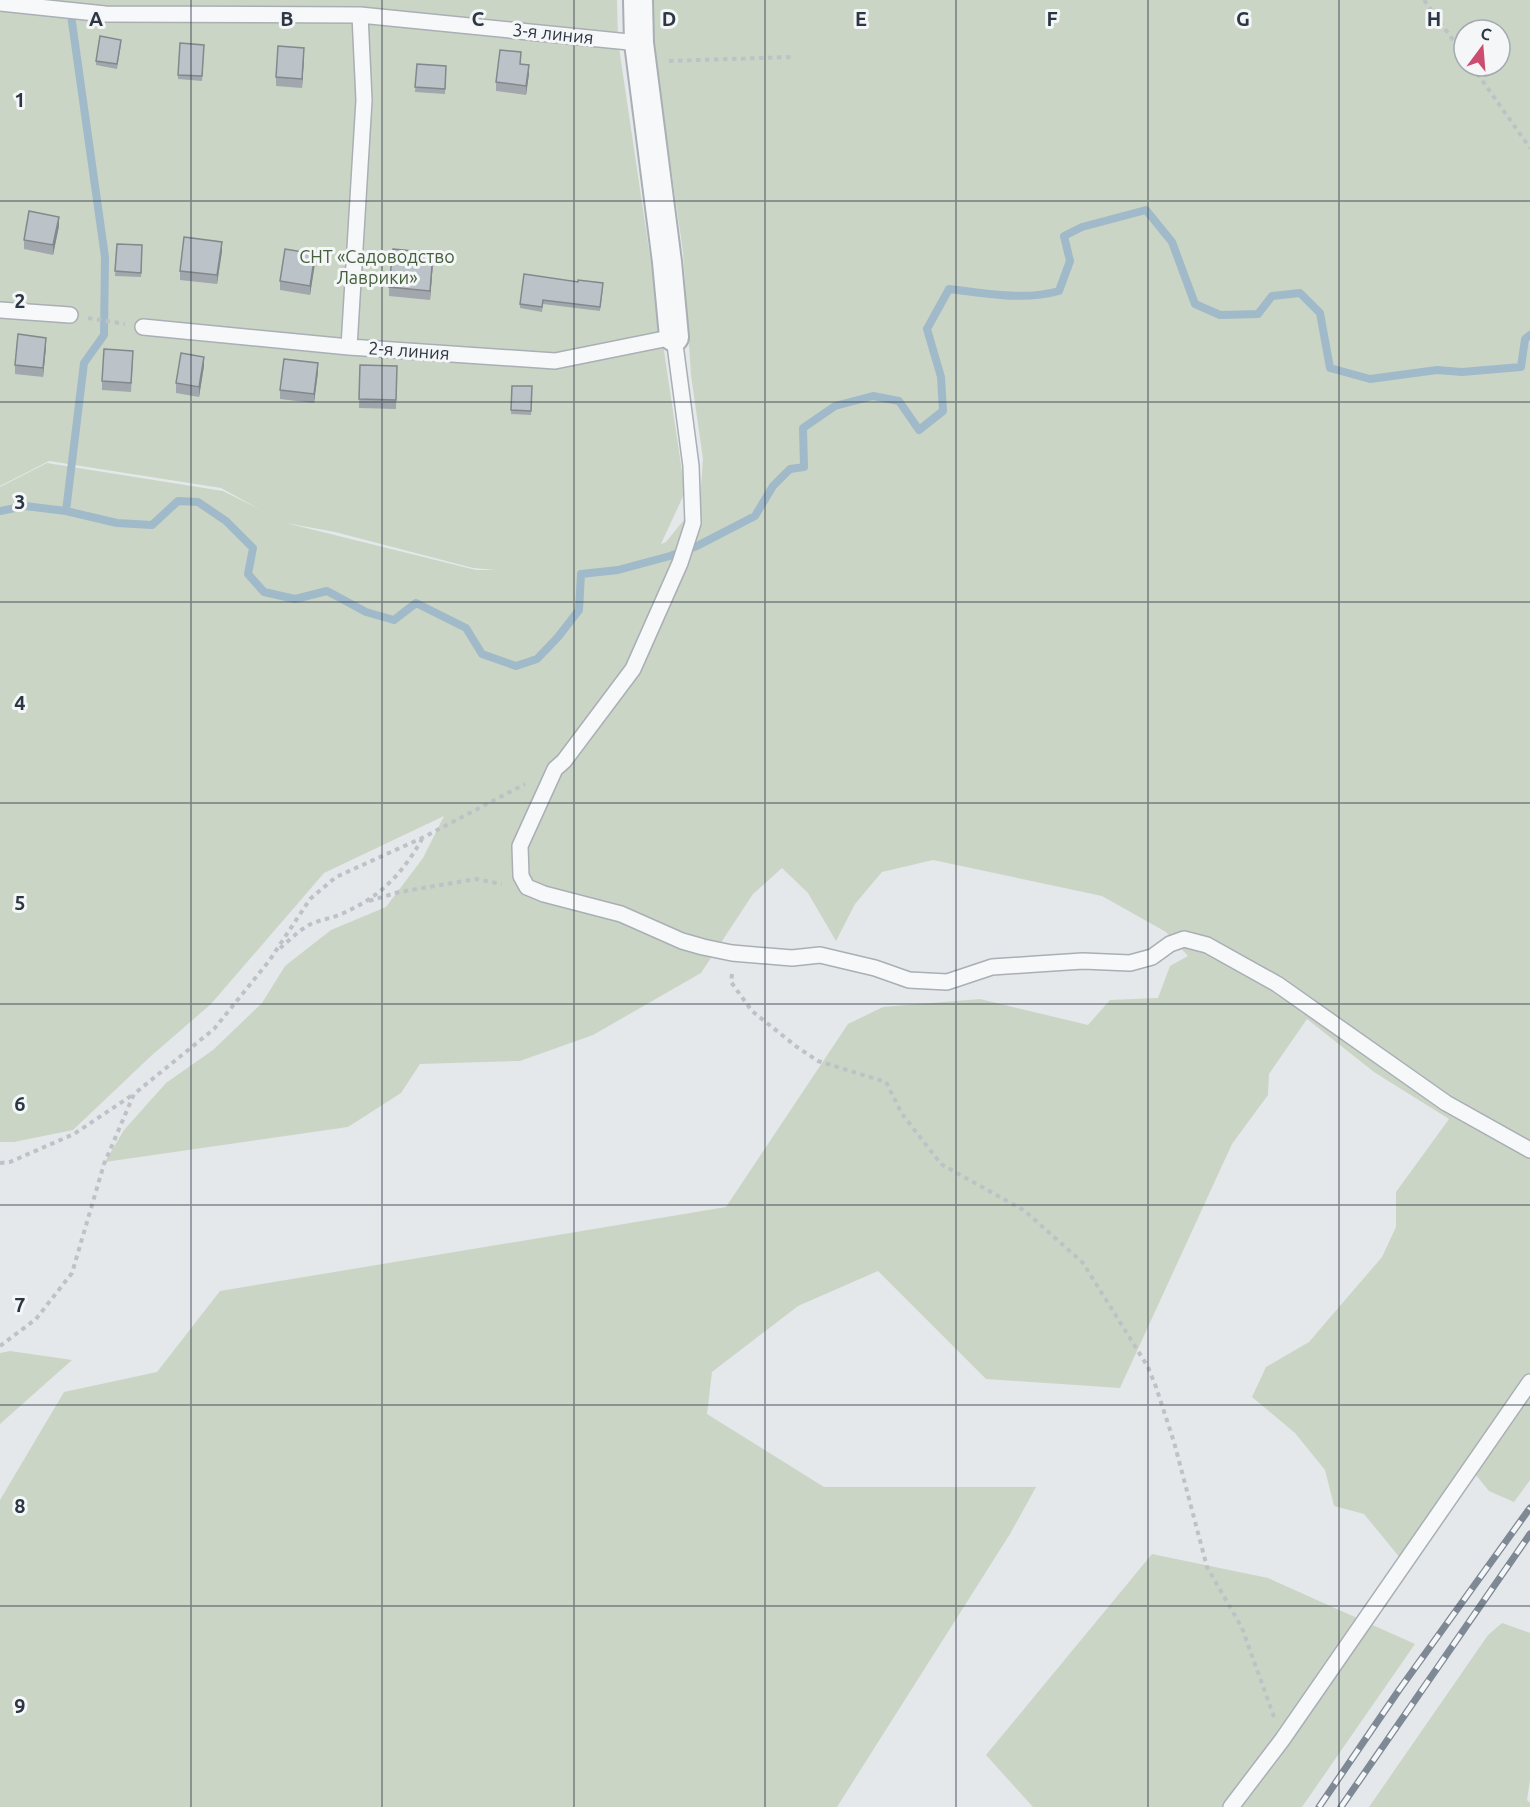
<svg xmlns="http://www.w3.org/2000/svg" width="1530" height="1807" font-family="Ubuntu,sans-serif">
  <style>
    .green { fill: #cbd5c5; fill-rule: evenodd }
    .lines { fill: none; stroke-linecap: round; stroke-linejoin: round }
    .stream { stroke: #a0baca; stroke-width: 8 }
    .lane-casing { stroke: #a9afb5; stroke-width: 18 }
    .street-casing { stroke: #a9afb5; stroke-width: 32 }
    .path { stroke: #bec2c7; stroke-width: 4; stroke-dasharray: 4.5 4.5; stroke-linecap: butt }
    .lane { stroke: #f7f8fa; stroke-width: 15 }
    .street { stroke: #f7f8fa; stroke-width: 28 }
    .rail-casing { stroke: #7e8995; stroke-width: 7 }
    .rail { stroke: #f4f6f8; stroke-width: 4.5; stroke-dasharray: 14; stroke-linecap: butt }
    .wall { fill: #a1a7ac }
    .shaded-wall { fill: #83888c }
    .building { fill: #bbc2c8; stroke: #83888c; stroke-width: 1.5 }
    .grid { fill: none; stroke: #2c3743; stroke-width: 1.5; stroke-opacity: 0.55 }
    .labels { text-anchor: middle; stroke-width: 6; stroke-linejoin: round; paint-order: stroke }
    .street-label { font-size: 18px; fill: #2c3743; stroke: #f4f6f8 }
    .park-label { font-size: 18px; fill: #455f3a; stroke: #f4f6f8 }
    .grid-label { font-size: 20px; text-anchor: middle; font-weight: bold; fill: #2c3743; stroke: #f4f6f8; stroke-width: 6; stroke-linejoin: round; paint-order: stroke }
  </style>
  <rect width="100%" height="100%" fill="#e4e8eb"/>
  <path class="green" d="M 0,0 L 617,0 L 618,41 L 685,492 L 661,544 L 666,542 L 700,500 L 703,459 L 691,375 L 683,252 L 654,49 L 653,0 L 1530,0 L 1530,1480 L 1514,1502 L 1489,1491 L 1467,1464 L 1401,1559 L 1364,1514 L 1334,1506 L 1325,1470 L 1295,1433 L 1252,1397 L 1266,1367 L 1309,1342 L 1382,1257 L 1396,1227 L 1396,1192 L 1449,1119 L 1374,1072 L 1307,1019 L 1269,1074 L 1268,1095 L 1232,1144 L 1120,1388 L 986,1379 L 878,1271 L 798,1306 L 712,1372 L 707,1414 L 824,1487 L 1036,1487 L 1010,1534 L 837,1807 L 0,1807 L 0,1500 L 64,1392 L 157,1372 L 220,1291 L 726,1207 L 848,1024 L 883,1007 L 980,999 L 1088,1025 L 1110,1000 L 1158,998 L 1170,966 L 1188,956 L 1166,932 L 1102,896 L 933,860 L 882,872 L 855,904 L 836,941 L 808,893 L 782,868 L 753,894 L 701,973 L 593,1035 L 520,1061 L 420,1064 L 401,1093 L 348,1127 L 105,1162 L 124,1130 L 166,1083 L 213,1050 L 262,1003 L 285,966 L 331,930 L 386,907 L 423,858 L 444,816 L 324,873 L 211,1004 L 151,1056 L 73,1130 L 14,1142 L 0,1142 L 0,487 L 47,463 L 223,491 L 261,510 L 221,488 L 49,461 L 0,486 ZM 1464,30 L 1500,30 L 1500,66 L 1464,66 ZM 286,523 L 335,532 L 473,568 L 496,570 L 476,570 Z
    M 10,1351 L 72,1360 L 0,1424 L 0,1353 Z
    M 1152,1554 L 1268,1578 L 1415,1644 L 1302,1807 L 1033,1807 L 986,1755 Z
    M 1502,1623 L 1530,1633 L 1530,1780 L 1527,1800 L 1530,1803 L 1530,1807 L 1369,1807 L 1488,1635 Z"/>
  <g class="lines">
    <path class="stream" d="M 0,511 L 25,506 L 66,511 L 117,523 L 152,525 L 178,501 L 198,502 L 226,521 L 253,548 L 248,574 L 264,592 L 295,599 L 327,591 L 366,612 L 394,620 L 416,603 L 466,628 L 482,654 L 516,666 L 537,659 L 558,637 L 579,610 L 581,574 L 618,570 L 670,556 L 697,546 L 755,516 L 773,486 L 790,469 L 804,467 L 803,428 L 835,406 L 873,396 L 899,401 L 919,430 L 943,411 L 941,377 L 927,329 L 949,289 C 986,293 1023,301 1059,291 L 1070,261 L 1064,236 L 1082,227 L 1146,210 L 1172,242 L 1195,304 L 1220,315 L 1258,314 L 1272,296 L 1300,293 L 1320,313 L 1330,368 L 1370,379 L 1437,370 L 1462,372 L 1521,367 L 1525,339 L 1530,335
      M 66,511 L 84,363 L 104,335 L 105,257 L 71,15"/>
    <g class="lane-casing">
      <path id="lane" d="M 0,3 L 105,14 L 360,15 L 639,43
        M 0,310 L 70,315
        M 143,327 L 349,347 L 555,361 L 674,337 L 691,466 L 693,523 L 680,563 L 633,669 L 564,761 L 555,769 L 520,846 L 521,876 L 527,887 L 544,894 L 621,914 L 682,941 L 703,947 L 732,953 L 792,958 L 820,955 L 875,968 L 909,980 L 947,982 L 992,967 L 1037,964 L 1083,961 L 1130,963 L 1152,957 L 1170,944 L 1184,939 L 1207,945 L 1277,984 L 1446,1103 L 1530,1150
        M 349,347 L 364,100 L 360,15
        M 1231,1807 L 1282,1740 L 1530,1382"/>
    </g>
    <g class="street-casing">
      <path id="street" d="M 638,0 L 639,43 L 667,262 L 674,337"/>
    </g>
    <path class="path" d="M 1424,0 L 1464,55
      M 669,61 L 792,57
      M 1472,66 L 1530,148
      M 88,318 L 125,324
      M 369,901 L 399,892 L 476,879 L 502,884
      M 280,948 C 289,941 298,931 309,925 C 318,920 329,919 339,915 C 379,898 401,876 422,839
      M 732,974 L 731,982 L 752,1011 L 797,1047 L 818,1061 L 886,1082 L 902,1114 L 941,1164 L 1025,1211 L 1083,1263 L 1148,1367 L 1156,1387 L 1174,1442 L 1207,1567 L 1242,1628 L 1274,1717
      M 0,1163 L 10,1162 L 74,1134 L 134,1094
      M 0,1346 L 36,1319 L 72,1273 L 104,1164 L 134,1094 L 214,1029 L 269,961 L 310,899 L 336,877 L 422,838 L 525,784"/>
    <use href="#lane" class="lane"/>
    <use href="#street" class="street"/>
    <g class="rail-casing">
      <path id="rail" d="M 1319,1807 L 1399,1690 L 1530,1508
        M 1341,1807 L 1530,1534"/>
    </g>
    <use href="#rail" class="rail"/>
  </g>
  <path class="wall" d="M 121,45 L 117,69 L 96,65 L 96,61 Z
    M 204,50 L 202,81 L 178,79 L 178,75 Z
    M 304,57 L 302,88 L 276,86 L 276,77 Z
    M 417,64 L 446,66 L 445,94 L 415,92 Z
    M 521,64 L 529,74 L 526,95 L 496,91 L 496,82 Z
    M 59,226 L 53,255 L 24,249 L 24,240 Z
    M 117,244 L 142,245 L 141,277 L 115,276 Z
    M 222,251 L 217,284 L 180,280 L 180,271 Z
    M 433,262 L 430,300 L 389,296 L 389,287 Z
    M 315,263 L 310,295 L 280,290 L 280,281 Z
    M 603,287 L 600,311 L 543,304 L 542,312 L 520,308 L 520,304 Z
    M 46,347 L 43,377 L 15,374 L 15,365 Z
    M 133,360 L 131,392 L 102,390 L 102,381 Z
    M 360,365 L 397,366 L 396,409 L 359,408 Z
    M 204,366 L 199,397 L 176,393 L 176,383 Z
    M 318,372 L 314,403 L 280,399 L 280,390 Z
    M 512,386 L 532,386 L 531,415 L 511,414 Z"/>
  <path class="shaded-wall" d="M 304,48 L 304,57 L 302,88 L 302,79 Z
    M 529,65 L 529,74 L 526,95 L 526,86 Z
    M 59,217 L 59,226 L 53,255 L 53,245 Z
    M 222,242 L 222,251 L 217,284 L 217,275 Z
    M 433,253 L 433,262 L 430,300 L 430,291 Z
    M 315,254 L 315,263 L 310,295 L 310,286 Z
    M 46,338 L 46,347 L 43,377 L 43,368 Z
    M 204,357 L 204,366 L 199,397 L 199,387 Z
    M 318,363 L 318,372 L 314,403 L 314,394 Z"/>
  <path class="building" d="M 100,36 L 121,40 L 117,64 L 96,61 Z
    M 180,43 L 204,45 L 202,76 L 178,75 Z
    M 278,46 L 304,48 L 302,79 L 276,77 Z
    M 500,50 L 521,52 L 520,64 L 529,65 L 526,86 L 496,82 Z
    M 417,64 L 446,66 L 445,89 L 415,87 Z
    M 29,211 L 59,217 L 53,245 L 24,240 Z
    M 184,237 L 222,242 L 217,275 L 180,271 Z
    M 117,244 L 142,245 L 141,273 L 115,271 Z
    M 285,249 L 315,254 L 310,286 L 280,281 Z
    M 393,249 L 433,253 L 430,291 L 389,287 Z
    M 524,274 L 578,282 L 578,280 L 603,283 L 600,307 L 543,300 L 542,307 L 520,304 Z
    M 18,334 L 46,338 L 43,368 L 15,365 Z
    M 104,349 L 133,351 L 131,383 L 102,381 Z
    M 181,353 L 204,357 L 199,387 L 176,383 Z
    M 284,359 L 318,363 L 314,394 L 280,390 Z
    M 360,365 L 397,366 L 396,400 L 359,399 Z
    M 512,386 L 532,386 L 531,411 L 511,410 Z"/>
  <path class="grid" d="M 191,0 L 191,1807M 382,0 L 382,1807M 574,0 L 574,1807M 765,0 L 765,1807M 956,0 L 956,1807M 1148,0 L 1148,1807M 1339,0 L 1339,1807M 0,201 L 1530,201M 0,402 L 1530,402M 0,602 L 1530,602M 0,803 L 1530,803M 0,1004 L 1530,1004M 0,1205 L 1530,1205M 0,1405 L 1530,1405M 0,1606 L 1530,1606"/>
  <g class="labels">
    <g class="street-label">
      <text transform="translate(553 34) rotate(6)" y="6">3-я линия</text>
      <text transform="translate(409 351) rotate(4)" y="6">2-я линия</text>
    </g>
    <g class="park-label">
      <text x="377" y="263">СНТ «Садоводство<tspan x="377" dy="21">Лаврики»</tspan></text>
    </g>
  </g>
  <g class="grid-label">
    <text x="96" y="26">A</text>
    <text x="287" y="26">B</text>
    <text x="478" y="26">C</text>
    <text x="669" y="26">D</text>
    <text x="861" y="26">E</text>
    <text x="1052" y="26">F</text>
    <text x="1243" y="26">G</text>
    <text x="1434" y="26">H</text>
    <text x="20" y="107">1</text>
    <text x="20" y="308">2</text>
    <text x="20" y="509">3</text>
    <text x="20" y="710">4</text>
    <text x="20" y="910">5</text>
    <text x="20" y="1111">6</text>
    <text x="20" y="1312">7</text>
    <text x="20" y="1513">8</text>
    <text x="20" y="1713">9</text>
  </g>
  <g transform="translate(1482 48) rotate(16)"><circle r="28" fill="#f4f6f8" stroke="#a4aab0" stroke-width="1.5"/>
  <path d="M0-4.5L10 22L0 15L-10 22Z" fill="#cb4e71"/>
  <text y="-9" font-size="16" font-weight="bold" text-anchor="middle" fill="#2c3743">С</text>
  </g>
</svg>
